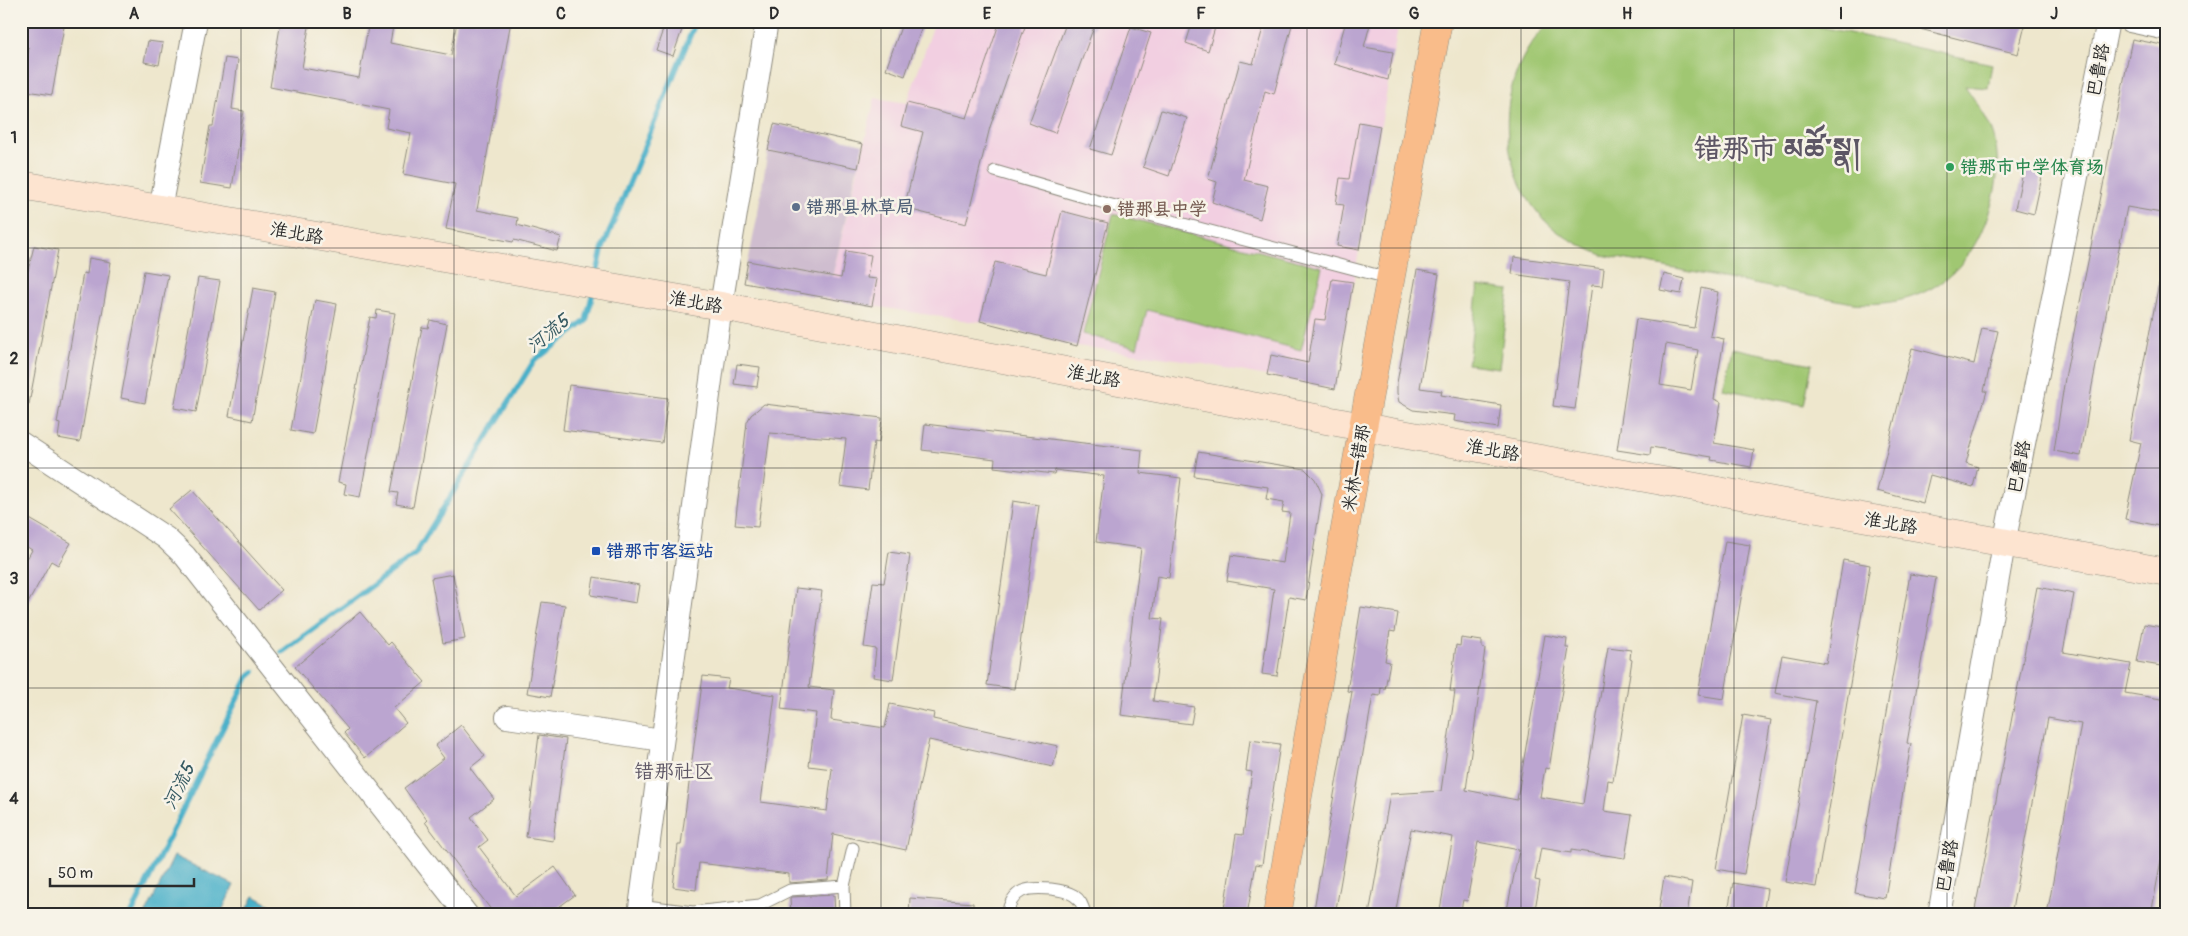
<svg xmlns="http://www.w3.org/2000/svg" width="2188" height="936" font-family="Pangolin,'LXGW WenKai TC','Noto Serif Tibetan',sans-serif">
  <style>
    .built { fill: #f2cfe1 }
    .industrial { fill: #cfbdcf }
    .green { fill: #a0c772; stroke: #66794e }
    .water { fill: #4ab0c9; stroke: #3a6e7a }
    .lines { fill: none; stroke-linecap: round; stroke-linejoin: round }
    .stream { stroke: #4ab0c9; stroke-width: 5.5 }
    .building { fill: #bba5d0; fill-rule: evenodd }
    .lane-casing { stroke: #8c897c; stroke-width: 13 }
    .street-casing { stroke: #8c897c; stroke-width: 24 }
    .secondary-casing { stroke: #8c897c; stroke-width: 29 }
    .highway-casing { stroke: #8c897c; stroke-width: 29 }
    .lane { stroke: #fff; stroke-width: 11 }
    .street { stroke: #fff; stroke-width: 22 }
    .secondary { stroke: #fde4d0; stroke-width: 28 }
    .highway { stroke: #f9bc8a; stroke-width: 28 }
    .grid { fill: none; stroke: #2b2b2b; stroke-width: 1; stroke-opacity: 0.55 }
    .leisure-dot { fill: #2e9e5b; stroke: #f7f3e8; stroke-width: 2 }
    .service-dot { fill: #5c6f8a; stroke: #f7f3e8; stroke-width: 2 }
    .education-dot { fill: #8d6e63; stroke: #f7f3e8; stroke-width: 2 }
    .transit-dot { fill: #1a4fb4; stroke: #f7f3e8; stroke-width: 2 }
    .labels { text-anchor: middle; stroke-width: 5; stroke-linejoin: round; paint-order: stroke }
    .street-label { font-size: 18px; fill: #2b2b2b; stroke: #f7f3e8 }
    .leisure-label { font-size: 18px; font-weight: bold; fill: #27864d; stroke: #f7f3e8; text-anchor: start }
    .service-label { font-size: 18px; font-weight: bold; fill: #4e5e75; stroke: #f7f3e8; text-anchor: start }
    .education-label { font-size: 18px; font-weight: bold; fill: #785e54; stroke: #f7f3e8; text-anchor: start }
    .transit-label { font-size: 18px; font-weight: bold; fill: #164399; stroke: #f7f3e8; text-anchor: start }
    .water-label { font-size: 19px; font-style: italic; fill: #365a62; stroke: #f7f3e8 }
    .quarter-label { font-size: 20px; fill: #5d5665; stroke: #f7f3e8 }
    .town-label { font-size: 28px; font-weight: bold; fill: #5d5665; stroke: #f7f3e8 }
    .neatline { fill: none; stroke: #2b2b2b; stroke-width: 2 }
    .grid-label { font-size: 16px; text-anchor: middle; font-weight: bold; fill: #2b2b2b }
  </style>
  <rect width="100%" height="100%" fill="#f7f3e8"/>
  <filter id="ink" filterUnits="userSpaceOnUse"><feTurbulence type="fractalNoise" baseFrequency=".02" numOctaves="2"/><feDisplacementMap in="SourceGraphic" scale="10" xChannelSelector="R" yChannelSelector="G"/><feConvolveMatrix kernelMatrix="1 2 1 2 8 2 1 2 1" color-interpolation-filters="sRGB"/></filter>
  <filter id="wash" filterUnits="userSpaceOnUse"><feTurbulence type="fractalNoise" baseFrequency=".0096" numOctaves="4" result="noise"/><feDisplacementMap in="SourceGraphic" scale="20" xChannelSelector="R" yChannelSelector="G"/><feGaussianBlur stdDeviation="1.12" result="paint"/><feColorMatrix in="noise" values="0 0 0 0 0 0 0 0 0 0 0 0 0 0 0 0 0 1.4 0 .05"/><feComposite in="paint" operator="in"/></filter>
  <g filter="url(#wash)">
    <rect width="100%" height="100%" fill="#eee7cd"/>
    <path class="built" d="M 935,21 L 1399,21 L 1335,389 L 1183,360 L 1077,346 L 981,321 L 975,322 L 827,299 L 875,98 L 907,103 Z"/>
    <path class="industrial" d="M 774,124 L 863,144 L 827,299 L 744,283 L 757,218 L 768,150 Z"/>
    <path class="green" d="M 1552,21 L 1794,21 L 1992,64 L 1988,88 L 1965,86 C 1974,99 1984,113 1991,128 C 2000,151 1999,179 1992,202 C 1973,272 1926,309 1853,303 L 1602,255 C 1578,245 1555,234 1539,214 C 1493,159 1497,68 1552,21 Z
      M 1113,214 L 1322,267 L 1301,350 L 1147,310 L 1137,348 L 1083,334 Z
      M 1478,286 L 1509,290 L 1499,368 L 1468,364 Z
      M 1732,348 L 1812,364 L 1804,405 L 1723,389 Z"/>
    <path class="water" d="M 174,856 L 234,885 L 220,915 L 145,915 Z
      M 254,896 L 289,915 L 244,915 Z"/>
    <g class="lines">
      <path class="stream" d="M 596,278 L 602,250 L 696,21
        M 282,652 L 415,554 L 534,361 L 586,321 L 593,292
        M 131,915 L 248,677 L 254,672"/>
    </g>
    <g id="blocks">
      <path class="building" d="M 23,21 L 65,21 L 52,95 L 21,90 L 29,48 L 21,47 Z
        M 281,21 L 310,21 L 302,68 L 359,78 L 369,21 L 394,21 L 390,43 L 451,55 L 457,21 L 511,21 L 477,210 L 518,218 L 517,225 L 561,237 L 557,251 L 514,240 L 513,242 L 446,229 L 455,184 L 403,174 L 411,133 L 386,128 L 389,110 L 270,87 Z
        M 666,21 L 685,21 L 673,56 L 656,50 Z
        M 903,21 L 924,21 L 905,76 L 886,69 Z
        M 1000,21 L 1027,21 L 990,127 L 966,224 L 904,208 L 923,132 L 901,126 L 907,103 L 967,118 Z
        M 1067,21 L 1096,21 L 1055,133 L 1029,123 Z
        M 1193,21 L 1217,21 L 1208,51 L 1186,43 Z
        M 1265,21 L 1293,21 L 1274,94 L 1265,91 L 1244,180 L 1268,186 L 1260,219 L 1212,202 L 1217,182 L 1208,179 L 1240,61 L 1253,64 Z
        M 1346,21 L 1371,21 L 1364,47 L 1393,52 L 1388,80 L 1334,64 Z
        M 1912,21 L 2026,21 L 2018,54 L 1912,27 Z
        M 1131,27 L 1151,33 L 1111,155 L 1090,149 Z
        M 2132,39 L 2167,46 L 2167,214 L 2127,207 L 2092,386 L 2081,456 L 2054,451 L 2065,378 Z
        M 148,41 L 163,43 L 159,65 L 144,62 Z
        M 225,58 L 238,60 L 232,109 L 244,111 L 232,188 L 200,183 L 210,126 L 213,126 Z
        M 1161,110 L 1187,118 L 1169,176 L 1143,167 Z
        M 1359,122 L 1380,126 L 1359,250 L 1337,246 L 1344,205 L 1336,204 L 1340,178 L 1349,179 Z
        M 774,124 L 863,144 L 858,168 L 768,150 Z
        M 2024,168 L 2043,172 L 2034,214 L 2015,209 Z
        M 1062,211 L 1108,223 L 1077,346 L 980,321 L 995,262 L 1046,274 Z
        M 34,246 L 58,250 L 29,404 L 21,403 L 21,299 Z
        M 846,251 L 871,255 L 867,278 L 877,279 L 872,306 L 744,283 L 748,261 L 841,278 Z
        M 1514,257 L 1604,269 L 1602,286 L 1592,285 L 1575,409 L 1553,406 L 1569,282 L 1512,274 Z
        M 89,258 L 111,262 L 80,442 L 58,438 L 60,424 L 57,423 L 83,273 L 87,274 Z
        M 1417,270 L 1439,274 L 1420,388 L 1442,391 L 1441,395 L 1501,405 L 1498,428 L 1454,421 L 1455,415 L 1413,410 L 1399,402 L 1397,393 L 1397,383 Z
        M 144,271 L 168,275 L 145,403 L 121,398 Z
        M 1664,274 L 1684,279 L 1681,294 L 1660,290 Z
        M 198,278 L 220,281 L 196,412 L 174,408 Z
        M 1332,279 L 1353,282 L 1335,389 L 1267,375 L 1271,355 L 1308,363 L 1315,319 L 1325,320 Z
        M 2159,283 L 2167,284 L 2167,513 L 2164,527 L 2125,519 L 2141,443 L 2129,440 Z
        M 253,288 L 275,292 L 252,421 L 229,416 Z
        M 1701,288 L 1718,292 L 1710,336 L 1724,339 L 1714,399 L 1721,402 L 1714,443 L 1754,450 L 1751,467 L 1711,460 L 1712,457 L 1651,447 L 1650,455 L 1617,450 L 1636,319 L 1694,328 ZM 1666,344 L 1698,350 L 1691,390 L 1660,385 Z
        M 315,300 L 337,304 L 313,434 L 291,430 Z
        M 377,310 L 395,313 L 360,497 L 344,494 L 346,484 L 338,482 L 370,317 L 376,318 Z
        M 430,320 L 447,324 L 413,507 L 396,504 L 398,493 L 391,492 L 422,327 L 428,328 Z
        M 1982,328 L 1998,331 L 1984,391 L 1987,391 L 1966,463 L 1978,467 L 1973,487 L 1930,475 L 1923,503 L 1877,491 L 1912,348 L 1974,364 Z
        M 737,364 L 760,367 L 757,387 L 734,384 Z
        M 569,385 L 668,398 L 662,443 L 563,430 Z
        M 764,404 L 882,418 L 879,443 L 874,442 L 868,490 L 840,486 L 846,439 L 770,433 L 758,527 L 735,525 L 747,422 L 751,415 Z
        M 925,424 L 1142,450 L 1140,473 L 1181,478 L 1169,578 L 1157,576 L 1152,618 L 1163,619 L 1153,701 L 1194,707 L 1191,724 L 1121,715 L 1141,548 L 1096,542 L 1104,476 L 1055,470 L 1054,474 L 994,467 L 995,459 L 922,450 Z
        M 1198,452 L 1305,469 L 1315,479 L 1322,494 L 1306,600 L 1289,597 L 1277,676 L 1262,674 L 1274,589 L 1227,581 L 1231,555 L 1283,563 L 1290,513 L 1282,512 L 1284,502 L 1266,499 L 1268,487 L 1194,476 Z
        M 192,490 L 282,590 L 259,610 L 169,509 Z
        M 1013,501 L 1039,505 L 1014,689 L 987,685 Z
        M 21,514 L 71,543 L 58,565 L 51,561 L 21,616 L 21,570 L 32,550 L 21,543 Z
        M 1725,541 L 1750,545 L 1724,699 L 1698,695 Z
        M 889,552 L 910,555 L 893,680 L 873,677 L 876,649 L 864,647 L 873,582 L 884,583 Z
        M 1843,560 L 1870,565 L 1816,887 L 1785,882 L 1816,701 L 1775,693 L 1782,655 L 1826,663 Z
        M 453,574 L 465,639 L 443,643 L 431,578 Z
        M 1910,574 L 1936,578 L 1907,743 L 1911,744 L 1885,898 L 1855,893 Z
        M 594,577 L 639,585 L 636,603 L 591,595 Z
        M 2037,587 L 2074,594 L 2063,652 L 2131,664 L 2125,693 L 2167,700 L 2167,841 L 2163,861 L 2161,860 L 2151,915 L 2047,915 L 2081,724 L 2048,718 L 2011,915 L 1974,915 Z
        M 796,588 L 822,591 L 809,687 L 834,690 L 831,720 L 885,728 L 890,704 L 934,713 L 933,719 L 1058,746 L 1053,767 L 929,740 L 906,850 L 833,834 L 828,880 L 789,883 L 789,874 L 699,863 L 696,890 L 673,887 L 678,845 L 681,845 L 703,676 L 729,679 L 727,688 L 775,695 L 761,802 L 827,811 L 832,769 L 809,766 L 816,713 L 781,709 Z
        M 542,602 L 565,605 L 550,697 L 527,693 Z
        M 1361,607 L 1398,613 L 1395,632 L 1390,631 L 1385,661 L 1390,662 L 1385,689 L 1381,688 L 1380,696 L 1373,695 L 1335,915 L 1313,915 L 1352,692 L 1347,691 Z
        M 360,612 L 388,645 L 391,642 L 425,682 L 394,708 L 406,723 L 365,758 L 344,733 L 348,729 L 295,667 Z
        M 2144,624 L 2167,628 L 2167,667 L 2137,662 Z
        M 1545,635 L 1567,639 L 1566,648 L 1569,648 L 1549,769 L 1545,768 L 1540,797 L 1583,804 L 1608,647 L 1631,650 L 1630,659 L 1632,660 L 1613,781 L 1608,780 L 1604,811 L 1632,815 L 1625,858 L 1571,850 L 1571,853 L 1541,848 L 1535,880 L 1540,881 L 1534,915 L 1506,915 L 1519,850 L 1478,842 L 1467,901 L 1463,900 L 1460,915 L 1439,915 L 1453,837 L 1411,829 L 1395,915 L 1369,915 L 1390,794 L 1441,791 L 1455,691 L 1450,691 L 1456,645 L 1460,646 L 1461,638 L 1482,641 L 1482,648 L 1485,649 L 1466,790 L 1517,800 Z
        M 1743,715 L 1771,720 L 1744,874 L 1716,869 Z
        M 461,725 L 485,756 L 470,768 L 494,799 L 471,817 L 488,840 L 479,847 L 516,896 L 555,867 L 575,895 L 548,915 L 495,915 L 425,822 L 427,820 L 404,788 L 444,758 L 435,746 Z
        M 539,735 L 566,739 L 553,841 L 526,837 Z
        M 1250,740 L 1280,744 L 1262,865 L 1256,864 L 1247,915 L 1223,915 L 1236,834 L 1243,835 L 1252,772 L 1246,771 Z
        M 1664,877 L 1692,882 L 1687,915 L 1658,915 Z
        M 1733,883 L 1767,889 L 1763,915 L 1733,915 L 1733,912 L 1728,911 Z
        M 834,895 L 835,915 L 791,915 L 790,898 L 792,897 Z
        M 910,898 L 973,903 L 973,915 L 909,915 Z"/>
    </g>
  </g>
  <g filter="url(#ink)">
    <use href="#blocks" fill-opacity="0" stroke="#8c897c" stroke-width="1"/>
    <g class="lines">
      <g class="lane-casing">
        <path id="lane" d="M 995,171 L 1108,204 L 1392,279
          M 639,905 L 693,912 L 760,905 L 790,890 L 844,886
          M 845,915 L 844,886 L 853,848
          M 1007,915 C 1012,888 1028,887 1051,889 C 1069,891 1082,895 1085,915"/>
      </g>
      <g class="street-casing">
        <path id="street" d="M 2130,21 L 2167,29
          M 160,209 L 196,21
          M 21,443 L 166,538 L 185,556 L 467,915
          M 507,717 L 662,740
          M 639,915 L 721,306 L 767,21
          M 1939,915 L 2004,544 L 2108,21"/>
      </g>
      <g class="secondary-casing">
        <path id="secondary" d="M 21,185 L 721,306 L 1363,427 L 2167,572"/>
      </g>
      <g class="highway-casing">
        <path id="highway" d="M 1277,915 L 1363,427 L 1438,21"/>
      </g>
      <use href="#lane" class="lane"/>
      <use href="#street" class="street"/>
      <use href="#secondary" class="secondary"/>
      <use href="#highway" class="highway"/>
    </g>
  </g>
  <path class="grid" d="M 241,21 L 241,915M 454,21 L 454,915M 667,21 L 667,915M 881,21 L 881,915M 1094,21 L 1094,915M 1307,21 L 1307,915M 1521,21 L 1521,915M 1734,21 L 1734,915M 1947,21 L 1947,915M 21,248 L 2167,248M 21,468 L 2167,468M 21,688 L 2167,688"/>
  <circle class="leisure-dot" cx="1950" cy="167" r="5"/>
  <circle class="service-dot" cx="796" cy="207" r="5"/>
  <circle class="education-dot" cx="1107" cy="209" r="5"/>
  <rect class="transit-dot" x="591" y="546" width="10" height="10" rx="2.5"/>
  <g class="labels">
    <g class="street-label">
      <text transform="translate(2098 70) rotate(-79)" y="6">巴鲁路</text>
      <text transform="translate(297 233) rotate(10)" y="6">淮北路</text>
      <text transform="translate(696 302) rotate(10)" y="6">淮北路</text>
      <text transform="translate(1094 376) rotate(11)" y="6">淮北路</text>
      <text transform="translate(1493 450) rotate(10)" y="6">淮北路</text>
      <text transform="translate(2019 467) rotate(-79)" y="6">巴鲁路</text>
      <text transform="translate(1356 468) rotate(-80)" y="6">米林—错那</text>
      <text transform="translate(1891 523) rotate(10)" y="6">淮北路</text>
      <text transform="translate(1947 866) rotate(-80)" y="6">巴鲁路</text>
    </g>
    <g class="leisure-label">
      <text x="1960" y="173">错那市中学体育场</text>
    </g>
    <g class="service-label">
      <text x="806" y="213">错那县林草局</text>
    </g>
    <g class="education-label">
      <text x="1117" y="215">错那县中学</text>
    </g>
    <g class="transit-label">
      <text x="606" y="557">错那市客运站</text>
    </g>
    <g class="water-label">
      <text transform="translate(547 333) rotate(-39)" y="7">河流5</text>
      <text transform="translate(178 786) rotate(-64)" y="7">河流5</text>
    </g>
    <g class="quarter-label">
      <text x="674" y="778">错那社区</text>
    </g>
    <g class="town-label">
      <text x="1777" y="158">错那市 མཚོ་སྣ།</text>
    </g>
  </g>
  <rect width="2188" height="936" fill="none" stroke="#f7f3e8" stroke-width="55"/>
  <path d="M50 878v8h144v-8" fill="none" stroke="#2b2b2b" stroke-width="2.5"/>
  <text x="58" y="878" font-size="15" fill="#2b2b2b" stroke="#f7f3e8" stroke-width="4" paint-order="stroke">50 m</text>
  <rect x="28" y="28" width="2132" height="880" class="neatline"/>
  <g class="grid-label">
    <text x="134" y="19">A</text>
    <text x="347" y="19">B</text>
    <text x="561" y="19">C</text>
    <text x="774" y="19">D</text>
    <text x="987" y="19">E</text>
    <text x="1201" y="19">F</text>
    <text x="1414" y="19">G</text>
    <text x="1627" y="19">H</text>
    <text x="1841" y="19">I</text>
    <text x="2054" y="19">J</text>
    <text x="14" y="143">1</text>
    <text x="14" y="364">2</text>
    <text x="14" y="584">3</text>
    <text x="14" y="804">4</text>
  </g>
</svg>
